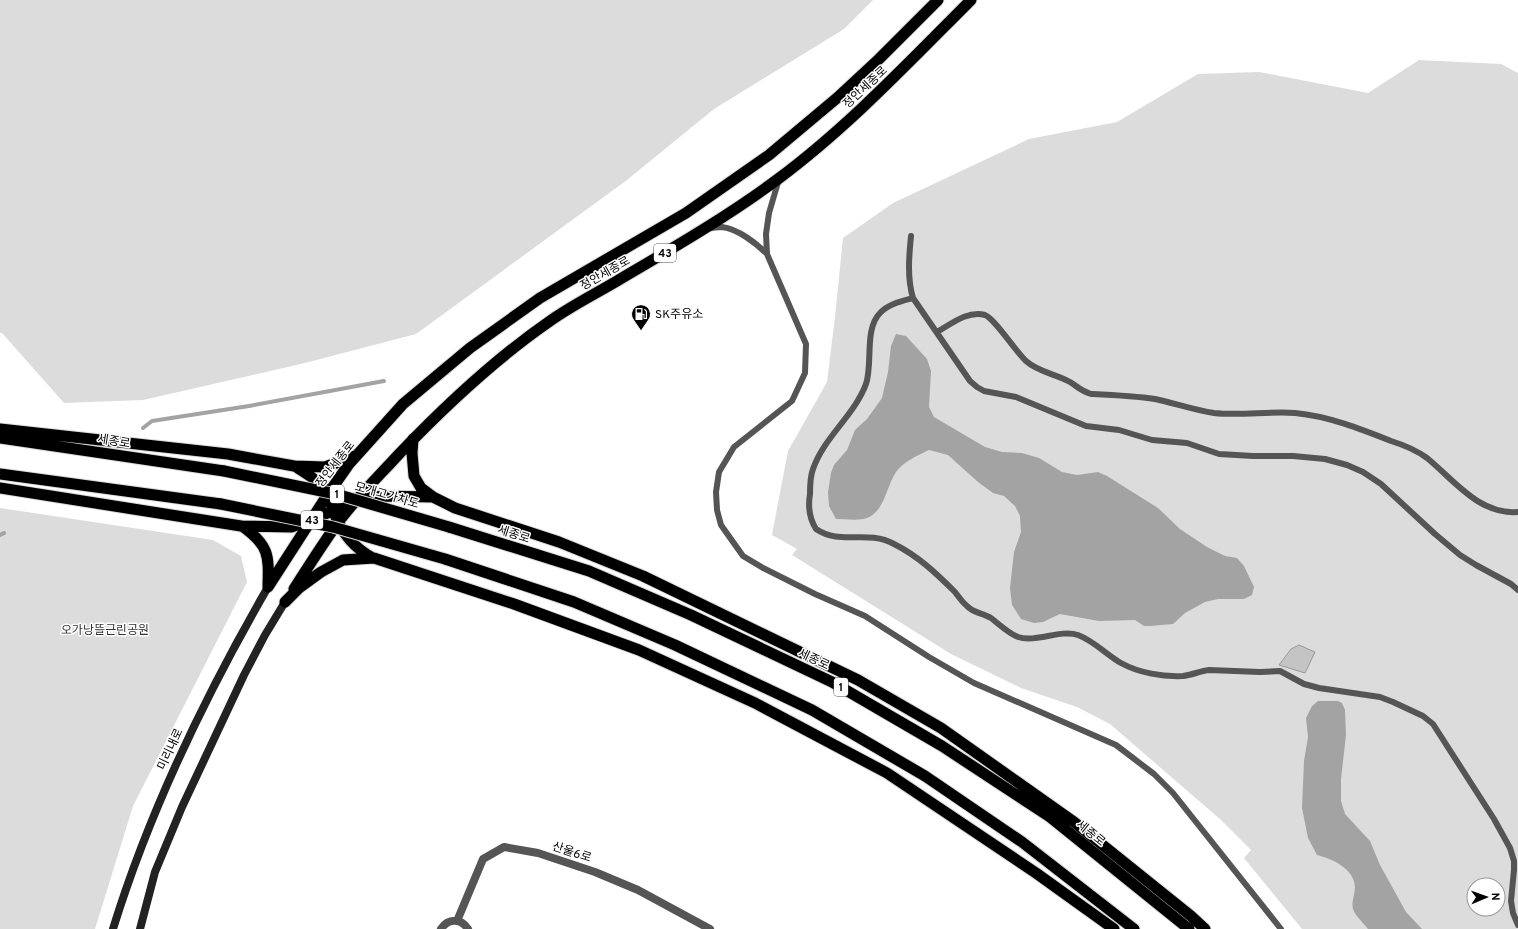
<svg xmlns="http://www.w3.org/2000/svg" width="1518" height="929" font-family="Overpass,'Noto Sans KR',sans-serif">
  <style>
    .green { fill: #dcdcdc; fill-rule: evenodd }
    .water { fill: #a3a3a3 }
    .lines { fill: none; stroke-linecap: round; stroke-linejoin: round }
    .stream { stroke: #a3a3a3; stroke-width: 4 }
    .building { fill: #c4c4c4; stroke: #999 }
    .trunk-casing { stroke: #dbdbdb; stroke-width: 13 }
    .service { stroke: #555; stroke-width: 6 }
    .minor { stroke: #555; stroke-width: 8 }
    .secondary { stroke: #222; stroke-width: 8 }
    .trunk { stroke: #000; stroke-width: 11 }
    .trunk-bridge-casing { stroke: #dbdbdb; stroke-width: 13; stroke-linecap: butt }
    .trunk-bridge { stroke: #000; stroke-width: 11 }
    .labels { text-anchor: middle; stroke-width: 3; stroke-linejoin: round; paint-order: stroke }
    .shield { fill: #fff; stroke: #4c4c4c; stroke-width: 1 }
    .shield-label { font-size: 11px; font-weight: bold; fill: #000 }
    .street-label { font-size: 12px; fill: #000; stroke: #fff }
    .poi-label { font-size: 12px; fill: #000; stroke: #fff; text-anchor: start }
    .park-label { font-size: 12px; fill: #333; stroke: #fff }
  </style>
  <rect width="100%" height="100%" fill="#fff"/>
  <path class="green" d="M 0,0 L 873,0 L 844,29 L 714,109 L 627,180 L 416,334 L 305,363 L 143,400 L 64,403 L 2,333 L 0,333 Z
    M 1419,60 L 1501,64 L 1518,73 L 1518,929 L 1302,929 L 1244,858 L 1251,850 L 1221,820 L 1110,724 L 1077,707 L 1021,688 L 951,654 L 792,555 L 797,549 L 772,535 L 788,451 L 827,382 L 835,317 L 843,238 L 893,203 L 1029,139 L 1117,122 L 1198,74 L 1259,72 L 1368,93 ZM 1474,885 L 1498,885 L 1498,909 L 1474,909 Z
    M 0,508 L 213,540 L 241,556 L 247,582 L 133,806 L 95,929 L 0,929 Z"/>
  <path class="water" d="M 896,334 L 906,336 L 927,359 L 931,371 L 929,407 L 934,417 L 985,447 L 1002,452 L 1022,453 L 1039,458 L 1062,472 L 1077,475 L 1098,472 L 1107,476 L 1158,508 L 1180,529 L 1207,547 L 1225,556 L 1237,558 L 1244,566 L 1254,587 L 1252,595 L 1244,599 L 1218,599 L 1205,602 L 1185,613 L 1173,624 L 1150,626 L 1144,626 L 1135,620 L 1099,621 L 1060,614 L 1043,622 L 1034,623 L 1021,619 L 1012,605 L 1010,588 L 1014,552 L 1021,532 L 1020,516 L 1015,506 L 1004,496 L 993,493 L 978,482 L 948,455 L 929,450 C 918,455 903,462 896,472 C 886,487 885,511 867,518 C 860,521 844,519 836,519 L 829,506 L 828,492 L 831,473 L 834,465 L 847,450 L 855,430 L 867,419 L 882,398 L 888,372 L 891,346 Z
    M 1318,701 L 1338,701 L 1342,703 L 1345,710 L 1346,735 L 1341,779 L 1341,801 L 1345,814 L 1370,841 L 1380,865 L 1406,912 L 1422,929 L 1368,929 C 1363,922 1355,916 1353,909 C 1351,902 1355,894 1355,887 C 1354,868 1332,859 1317,855 L 1308,838 L 1302,808 L 1304,761 L 1308,737 L 1306,718 L 1312,706 Z"/>
  <g class="lines">
    <path class="stream" d="M 143,428 L 152,421 L 249,406 L 384,381
      M 0,535 L 4,533"/>
  </g>
  <path class="building" d="M 1299,645 L 1315,652 L 1305,673 L 1279,665 L 1291,649 Z"/>
  <g class="lines">
    <g class="trunk-casing">
      <path id="trunk" d="M 0,429 L 228,454 L 294,466 L 325,467 L 355,456
        M 0,438 L 224,471
        M 413,439 L 412,453 L 414,476 L 421,488 L 433,497 L 455,508 L 559,542 L 643,576 L 858,680 L 941,728 L 1074,822 L 1191,916 L 1205,929
        M 295,466 C 306,474 322,482 328,494 C 331,500 331,506 334,512 C 341,532 354,548 373,558
        M 0,474 L 221,504
        M 0,488 L 241,526 L 292,527 L 356,502 L 381,496 L 433,497
        M 242,526 C 269,545 269,555 268,586
        M 449,527 L 589,571 L 691,615 L 832,682 L 942,746 L 1050,817 L 1189,929
        M 445,559 L 574,602 L 675,645 L 812,710 L 925,776 L 1022,842 L 1134,929
        M 268,587 L 328,494 L 349,464 L 403,404 L 470,348 L 540,298 L 686,213 L 769,155 L 837,98 L 879,59 L 938,0
        M 294,589 C 308,567 322,545 337,524 C 355,499 379,476 400,453 C 446,405 495,359 550,321 C 571,306 595,294 617,281 C 671,249 727,217 778,179 C 848,127 909,62 971,0
        M 285,602 L 299,588 L 321,572 L 343,560 L 374,558 L 514,604 L 639,650 L 755,703 L 887,773 L 1036,873 L 1114,929"/>
    </g>
    <path class="service" d="M 779,179 L 769,213 L 766,234 L 767,254 L 806,344 L 805,373 L 792,401 L 734,447 L 719,472 L 716,492 L 717,510 L 721,525 L 743,556 L 763,568 L 815,594 L 865,616 L 929,657 L 974,683 L 1116,745 L 1154,774 L 1173,793 L 1281,929
      M 709,228 C 713,228 718,227 722,227 C 738,229 756,243 767,254
      M 911,236 C 909,256 907,278 913,298 L 970,381 L 977,387 L 984,391 L 1016,397 L 1086,426 L 1119,430 L 1152,440 L 1187,443 L 1219,454 L 1253,456 L 1293,456 L 1325,459 L 1347,465 L 1363,472 L 1381,484 L 1435,534 L 1460,555 L 1476,565 L 1511,584 L 1518,590
      M 913,298 C 902,301 888,304 880,313 C 864,329 873,364 866,384 C 854,416 824,437 813,469 C 810,477 810,486 810,494 C 808,506 809,518 816,529 C 841,546 866,529 894,544 C 918,556 936,573 955,592 C 959,597 962,602 967,606 C 973,613 983,613 991,618 C 1000,625 1008,633 1018,637 C 1036,643 1060,629 1078,635 C 1094,641 1107,655 1121,663 C 1139,673 1163,677 1183,676 C 1192,675 1200,671 1209,670 L 1260,672 L 1280,671 L 1304,684 L 1319,688 L 1380,697 L 1393,702 L 1423,716 L 1433,724 L 1494,819 L 1510,848 L 1514,861 L 1514,870 L 1511,901 L 1513,913 L 1518,925
      M 937,332 C 951,324 968,310 985,315 C 994,318 1016,352 1026,361 C 1038,372 1056,374 1070,382 C 1078,387 1081,391 1091,394 C 1112,395 1134,396 1155,399 C 1174,403 1194,410 1214,413 C 1241,416 1268,411 1295,413 C 1328,416 1361,429 1391,441 C 1404,445 1416,450 1427,458 C 1454,480 1479,515 1518,512"/>
    <path class="minor" d="M 457,921 L 483,859 L 504,847 L 538,853 L 595,872 L 638,890 L 710,929
      M 441,929 C 448,918 461,918 468,929"/>
    <path class="secondary" d="M 113,929 C 150,809 205,696 268,587
      M 140,929 L 155,872 L 182,807 L 244,675 L 265,635 L 285,602"/>
    <use href="#trunk" class="trunk"/>
    <g class="trunk-bridge-casing">
      <path id="trunk-bridge" d="M 224,471 L 336,494 L 449,527
        M 221,504 L 333,527 L 445,559"/>
    </g>
    <use href="#trunk-bridge" class="trunk-bridge"/>
  </g>
  <defs>
    <g id="fuel-pin" transform="scale(1)"><path d="M0 17L-7.5 6A9.5 9.5 0 1 1 7.5 6Z" fill="#000" stroke="#fff"/><path d="M-5.5-6h7V0h2V4h1.3V-2.5L3-4.5l.8-.8L6-3V5H2.5V1h-1V6h-7ZM-4.2-4.7v3.2H.2V-4.7Z" fill="#fff"/></g>
  </defs>
  <g fill-rule="evenodd">
    <use href="#fuel-pin" x="641" y="314"/>
  </g>
  <g class="labels">
    <g class="shield">
      <rect x="654" y="244" width="22" height="18" rx="3"/>
      <rect x="330" y="485" width="14" height="18" rx="3"/>
      <rect x="301" y="511" width="22" height="18" rx="3"/>
      <rect x="834" y="678" width="14" height="18" rx="3"/>
    </g>
    <g class="shield-label">
      <text x="665" y="257">43</text>
      <text x="337" y="498">1</text>
      <text x="312" y="524">43</text>
      <text x="841" y="691">1</text>
    </g>
    <g class="street-label">
      <text transform="translate(865 87) rotate(-43)" y="4">정안세종로</text>
      <text transform="translate(605 273) rotate(-30)" y="4">정안세종로</text>
      <text transform="translate(114 441) rotate(9)" y="4">세종로</text>
      <text transform="translate(335 464) rotate(-52)" y="4">정안세종로</text>
      <text transform="translate(387 495) rotate(16)" y="4">모개고가차도</text>
      <text transform="translate(514 534) rotate(18)" y="4">세종로</text>
      <text transform="translate(814 659) rotate(25)" y="4">세종로</text>
      <text transform="translate(170 749) rotate(-65)" y="4">미리내로</text>
      <text transform="translate(1091 833) rotate(39)" y="4">세종로</text>
      <text transform="translate(572 852) rotate(18)" y="4">산울6로</text>
    </g>
    <g class="poi-label">
      <text x="655" y="318">SK주유소</text>
    </g>
    <g class="park-label">
      <text x="105" y="634">오가낭뜰근린공원</text>
    </g>
  </g>
  <g transform="translate(1486 897) rotate(88)"><circle r="19" fill="#ffffff" stroke="#999999"/>
  <path d="M0-3L7 15L0 10L-7 15Z" fill="#000000"/>
  <text y="-6" font-size="11" font-weight="bold" text-anchor="middle" fill="#000000">N</text>
  </g>
</svg>
